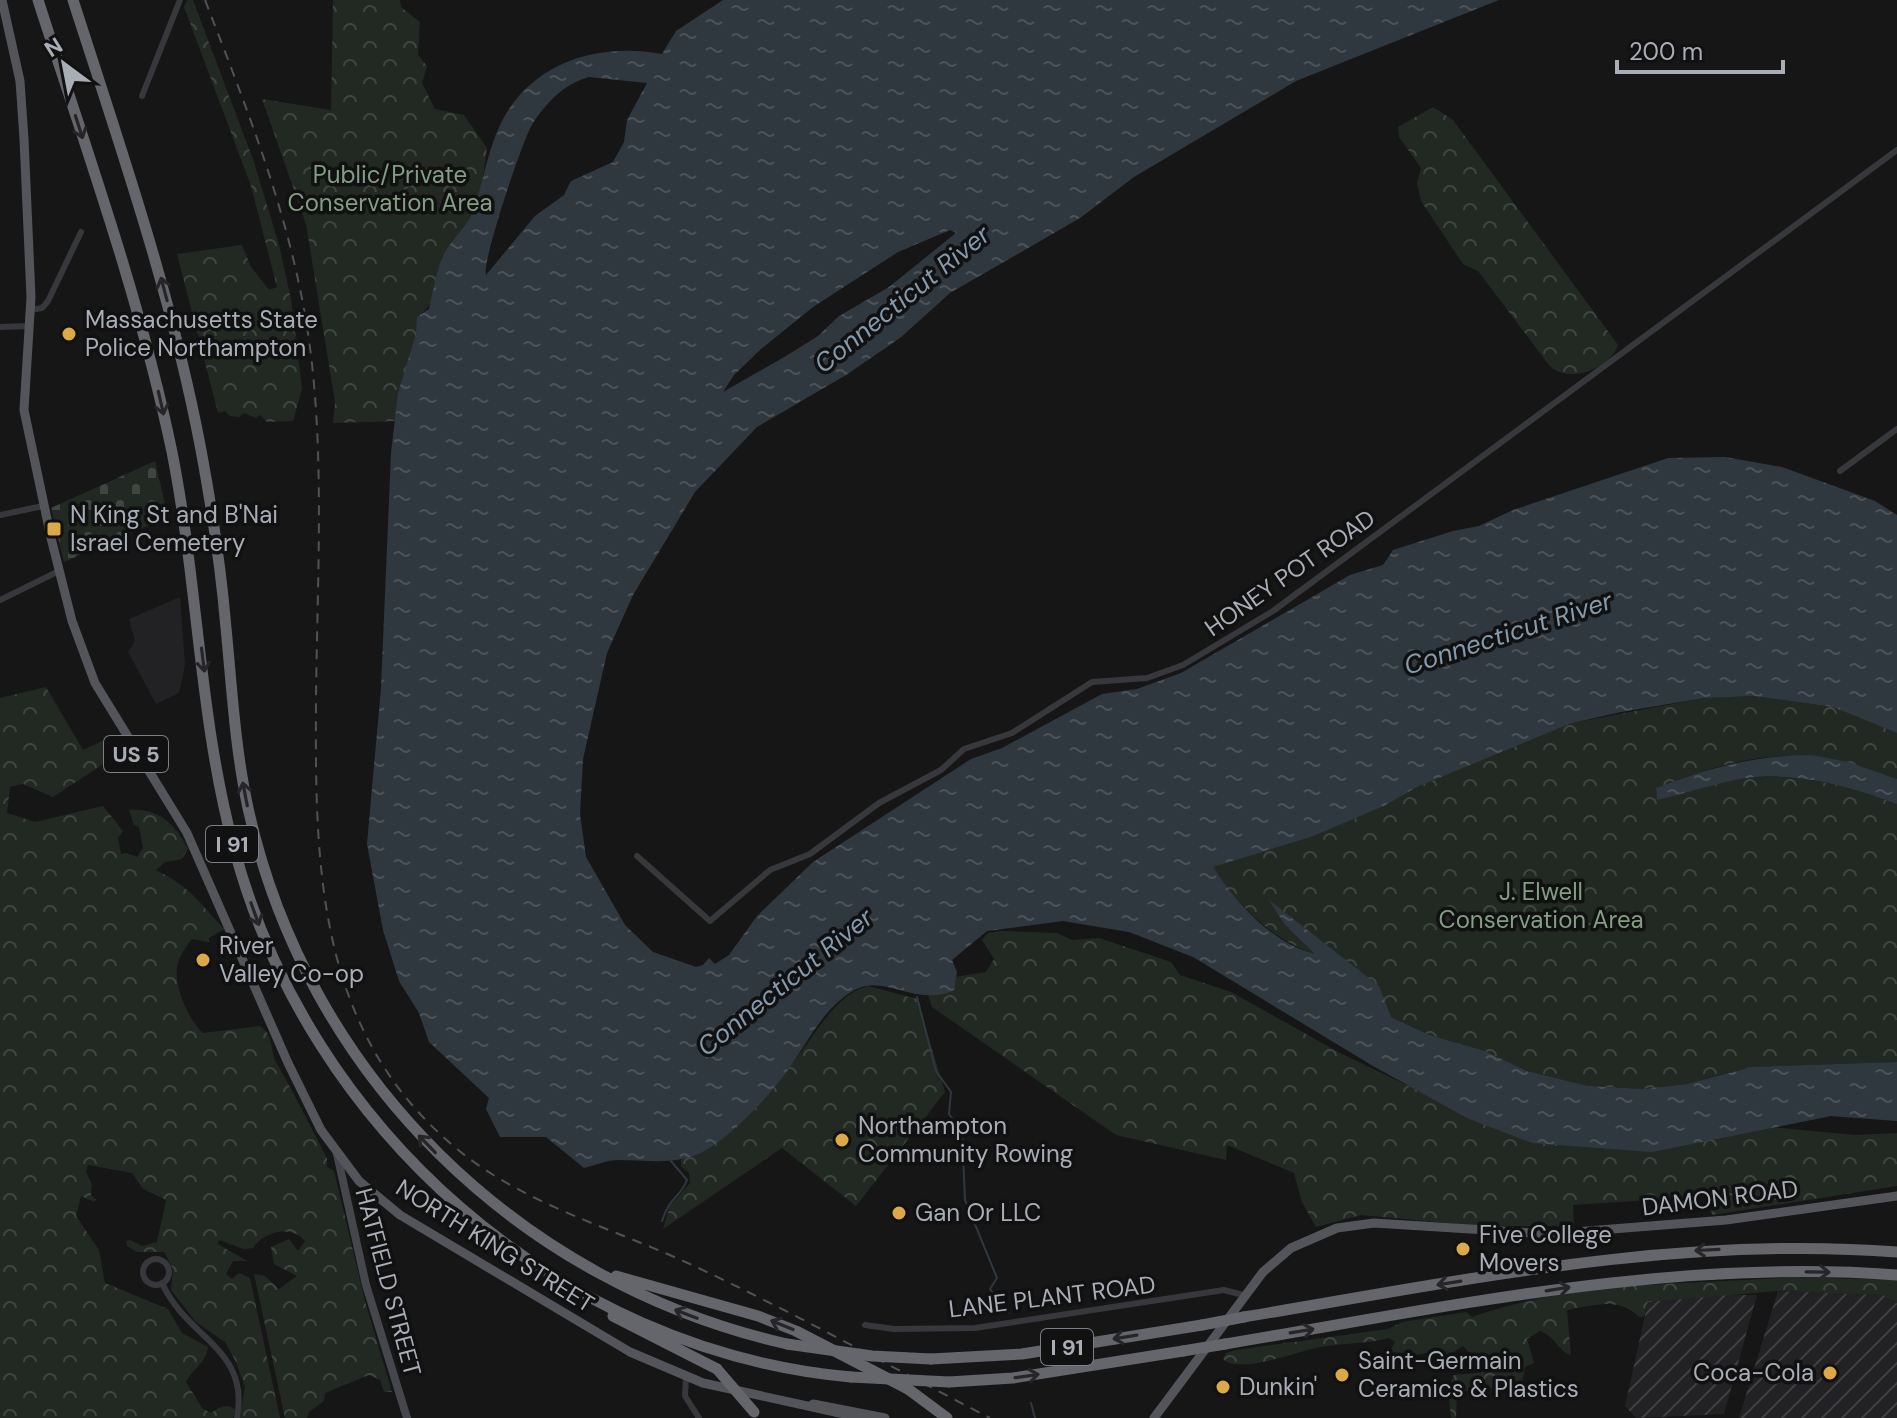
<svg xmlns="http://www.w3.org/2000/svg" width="1897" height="1418" font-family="'DM Sans',sans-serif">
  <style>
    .built { fill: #222224 }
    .industrial { fill: url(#industrial-furrows) }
    .forest { fill: url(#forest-crowns) }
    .cemetery { fill: url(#cemetery-stones) }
    .water { fill: url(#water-ripples); fill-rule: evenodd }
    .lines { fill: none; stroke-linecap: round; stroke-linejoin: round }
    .stream { stroke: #30383f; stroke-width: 2 }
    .street { stroke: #37383c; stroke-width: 6 }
    .secondary { stroke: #45474c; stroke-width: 8 }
    .primary { stroke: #54555a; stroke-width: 9 }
    .highway { stroke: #64666c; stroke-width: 11 }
    .rail { stroke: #505257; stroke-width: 2; stroke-dasharray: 10 8; stroke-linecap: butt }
    .highway-bridge { stroke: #64666c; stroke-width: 11 }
    .oneway { stroke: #262628 }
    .poi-dot { fill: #dca949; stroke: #111112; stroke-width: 3 }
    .labels { text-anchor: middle; stroke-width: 7; stroke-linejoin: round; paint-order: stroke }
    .shield { fill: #111112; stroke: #7b7e85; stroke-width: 2 }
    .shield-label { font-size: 22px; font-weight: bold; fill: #a9adb6 }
    .park-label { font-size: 24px; fill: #839e84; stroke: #111112 }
    .poi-label { font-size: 24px; fill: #a9adb6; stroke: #111112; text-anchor: start }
    .street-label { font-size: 24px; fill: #a9adb6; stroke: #111112 }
    .water-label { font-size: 26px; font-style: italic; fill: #849aad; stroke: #111112 }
  </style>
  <defs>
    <pattern id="industrial-furrows" width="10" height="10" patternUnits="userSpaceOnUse" patternTransform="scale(2)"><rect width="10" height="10" fill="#222224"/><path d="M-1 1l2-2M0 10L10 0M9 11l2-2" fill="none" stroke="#3f3f42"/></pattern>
    <pattern id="forest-crowns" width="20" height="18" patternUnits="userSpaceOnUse" patternTransform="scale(2)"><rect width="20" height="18" fill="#222923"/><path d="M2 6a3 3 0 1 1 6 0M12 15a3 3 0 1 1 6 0" fill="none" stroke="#3f4541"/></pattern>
    <pattern id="cemetery-stones" width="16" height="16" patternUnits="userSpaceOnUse" patternTransform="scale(2)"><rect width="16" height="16" fill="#222923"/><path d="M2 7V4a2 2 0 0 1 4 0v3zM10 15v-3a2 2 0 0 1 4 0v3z" fill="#3f4541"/></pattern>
    <pattern id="water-ripples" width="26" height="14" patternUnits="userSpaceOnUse" patternTransform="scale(2)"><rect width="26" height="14" fill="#30383f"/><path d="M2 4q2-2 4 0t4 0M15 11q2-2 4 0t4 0" fill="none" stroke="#4b5258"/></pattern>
  </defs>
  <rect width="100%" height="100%" fill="#161617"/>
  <path class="built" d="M 180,597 L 185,665 L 179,693 L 156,704 L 128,652 L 135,641 L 129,619 Z"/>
  <path class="industrial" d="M 1778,1291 L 1884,1295 L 1897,1303 L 1897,1418 L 1739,1418 Z
    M 1723,1295 L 1757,1295 L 1724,1414 L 1636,1418 L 1625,1406 L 1648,1302 Z"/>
  <path class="forest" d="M 187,0 L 193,0 L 254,162 L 279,245 L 291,299 L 302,389 L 293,421 L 267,422 L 260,415 L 256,418 L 244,413 L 239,417 L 230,416 L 225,411 L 218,413 L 177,254 L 242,245 L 251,267 L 269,290 L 277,287 L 251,186 L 184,7 Z
    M 333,0 L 400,0 L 401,7 L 420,22 L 418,55 L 427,66 L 422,83 L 435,109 L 464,115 L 487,148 L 478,214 L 444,289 L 422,313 L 401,421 L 333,423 L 335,402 L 306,224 L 262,99 L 331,110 Z
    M 1433,107 L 1453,120 L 1618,345 C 1611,367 1569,386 1549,365 L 1478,271 L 1463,264 L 1421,201 L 1417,183 L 1421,168 L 1399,137 L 1398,127 Z
    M 46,687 L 83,750 L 111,737 L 125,750 L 53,797 L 23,784 L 10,787 L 7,813 L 35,822 L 103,806 L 123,831 L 118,838 L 121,854 L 127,853 L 137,857 L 143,848 L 139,827 L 134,825 L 129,810 C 158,807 176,825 188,849 L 182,859 L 165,862 L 156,870 C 190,887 199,902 224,929 L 209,938 L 209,942 L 192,939 C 185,948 179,956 177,967 C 174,986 188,1020 203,1033 L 259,1026 C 275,1034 269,1051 277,1064 C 294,1093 310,1126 327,1158 L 327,1167 L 334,1171 L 365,1301 L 392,1392 L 384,1392 L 380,1380 L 369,1375 L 325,1393 L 324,1401 L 309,1412 L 307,1418 L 285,1418 L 254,1274 L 265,1276 L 279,1289 L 297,1276 L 274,1264 L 271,1247 L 289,1239 L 298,1251 L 305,1241 C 291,1224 263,1232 253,1248 L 244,1249 L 219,1240 L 218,1244 L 247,1261 L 233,1261 L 226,1274 L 232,1279 L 239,1273 L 250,1278 L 280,1418 L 240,1418 L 245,1387 L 236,1362 L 225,1342 L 196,1322 L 171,1290 L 173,1269 L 164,1252 L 137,1252 L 127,1246 L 126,1241 L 130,1240 L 142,1246 L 157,1242 L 166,1200 L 143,1189 L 132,1173 L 88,1165 L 86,1172 L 92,1185 L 91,1195 L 96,1200 L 94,1202 L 81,1196 L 76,1216 L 99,1250 L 105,1283 L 168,1309 L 182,1333 L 208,1347 C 206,1363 193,1368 186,1382 L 202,1408 L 211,1413 C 219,1408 227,1402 235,1410 L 233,1418 L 0,1418 L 0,698 Z
    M 1754,696 L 1833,707 L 1897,733 L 1897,779 C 1797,744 1754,751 1656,788 L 1657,800 C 1687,794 1718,781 1747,778 C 1800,773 1848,786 1897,804 L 1897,1062 L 1752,1067 L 1687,1084 L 1643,1089 L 1588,1086 L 1527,1071 L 1485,1051 L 1429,1035 L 1391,1017 L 1378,986 L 1271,902 L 1285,925 L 1317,955 C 1272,940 1239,906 1212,867 L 1311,837 L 1384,806 L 1417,787 L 1572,723 L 1704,698 Z
    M 1002,931 L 1057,933 L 1072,940 L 1099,938 L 1171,962 L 1180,975 L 1231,992 L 1340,1053 L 1419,1091 L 1571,1141 L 1626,1145 L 1769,1127 L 1855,1135 L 1897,1133 L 1897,1186 L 1712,1215 L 1709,1196 L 1573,1205 L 1574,1226 L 1480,1226 L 1361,1215 L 1316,1227 L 1302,1202 L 1294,1173 L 1227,1145 L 1226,1160 L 1116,1135 L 932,1007 L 924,982 L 986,972 L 994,959 L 982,940 L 988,933 Z
    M 868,986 L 917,999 L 945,1092 L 856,1206 L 782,1148 L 663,1229 L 670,1206 L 690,1183 L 689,1173 L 681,1166 L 681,1157 C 735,1145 775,1086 807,1044 C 823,1021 840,994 868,986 Z
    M 1794,1277 L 1897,1280 L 1897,1303 L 1883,1295 L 1778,1291 L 1648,1302 L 1644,1316 L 1639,1317 C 1619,1296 1592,1306 1567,1310 L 1571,1355 C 1560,1353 1554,1335 1540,1331 L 1527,1339 L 1534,1363 L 1525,1367 L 1520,1391 L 1514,1394 L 1503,1385 L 1498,1391 L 1494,1388 L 1457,1392 L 1456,1418 L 1451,1418 L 1448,1389 L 1454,1375 L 1477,1373 L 1473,1356 L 1463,1346 L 1445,1358 L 1436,1351 L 1401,1358 L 1394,1356 L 1391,1350 L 1395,1342 L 1389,1338 C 1367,1344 1343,1343 1320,1347 C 1298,1351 1240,1375 1223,1359 L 1226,1353 L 1236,1350 L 1388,1329 L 1402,1322 L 1466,1312 L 1472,1317 C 1581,1279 1682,1286 1794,1277 Z"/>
  <path class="cemetery" d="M 155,461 L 168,517 L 64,562 L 51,508 Z"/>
  <path class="water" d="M 723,0 L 1499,0 L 1296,81 L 1134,177 L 1080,218 L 950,293 L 900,338 L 846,375 L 757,427 L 695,492 L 633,595 L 607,653 L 583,759 L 580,814 L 586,857 L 625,925 L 653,952 L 696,967 L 703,965 L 709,958 L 715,964 L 729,955 L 757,916 L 813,862 L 971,759 L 1002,748 L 1102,694 L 1137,689 L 1181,673 L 1350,575 L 1383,565 L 1393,550 L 1453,531 L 1479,526 L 1513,510 L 1668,458 L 1725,457 L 1782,467 L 1875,501 L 1897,515 L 1897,733 L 1833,707 L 1754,696 L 1704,698 L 1621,712 L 1572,723 L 1417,787 L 1384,806 L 1311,837 L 1213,867 C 1237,904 1272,943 1315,954 L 1285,925 L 1269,900 L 1379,986 L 1391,1017 L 1429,1035 L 1485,1051 L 1527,1071 L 1588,1086 L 1643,1089 L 1687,1084 L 1752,1067 L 1897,1062 L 1897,1121 L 1831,1116 L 1652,1152 L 1532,1143 L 1467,1118 L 1373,1066 L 1193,957 L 1129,932 L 1063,921 L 987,931 L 952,960 L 957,972 L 954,990 C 919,1007 886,976 859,988 C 825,1003 808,1043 787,1071 C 769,1097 726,1142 698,1154 C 672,1165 647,1160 619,1160 C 606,1160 596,1165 584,1168 L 546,1137 L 500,1137 L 486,1109 L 489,1098 L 429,1042 L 419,1013 L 399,981 L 383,930 L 367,844 L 381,688 L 391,453 L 398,393 L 416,334 L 417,317 L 429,309 C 433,292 436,272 443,256 C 450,241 464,230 471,216 C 483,186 487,151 501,123 C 531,62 599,42 662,54 L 676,31 ZM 589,77 L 647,83 L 627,120 L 624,142 L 613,162 L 571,181 L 564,195 L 535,216 L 486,275 C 481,264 523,138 533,123 C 547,102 564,84 589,77 ZM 950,230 L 956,233 L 889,287 L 839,316 L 818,336 L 786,356 L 723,392 L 734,375 L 761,349 L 813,307 L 898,252 Z
    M 1811,755 L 1848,762 L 1897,779 L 1897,804 C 1848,786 1800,772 1747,778 C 1717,782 1686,794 1657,800 L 1656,788 C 1712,767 1752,756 1811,755 Z"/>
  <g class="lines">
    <path class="stream" d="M 917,997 L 936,1071 L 951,1092 L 949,1114 L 962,1132 L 965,1200 L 997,1278 L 990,1289 L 1009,1313
      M 662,1221 C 670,1196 680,1198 687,1180 L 671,1161
      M 1031,1403 L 1035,1418"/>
    <path class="street" d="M 142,96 L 180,0
      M 30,310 L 42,308 L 48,301 L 81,232
      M 0,327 L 30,326
      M 1840,471 L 1897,429
      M 0,515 L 43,506
      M 0,600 L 59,571
      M 637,856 L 710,921 L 770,870 L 810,854 L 879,803 L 941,770 L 964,749 L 1012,733 L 1092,682 L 1147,678 L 1183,665 L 1273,611 L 1897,150
      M143 1272a13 13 0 1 1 26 0a13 13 0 1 1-26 0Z
      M 162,1283 C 188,1340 250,1348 237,1418
      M 865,1325 L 894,1329 L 975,1328 L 1224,1290 L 1243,1295
      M 686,1377 L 685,1396 L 699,1418"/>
    <path class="secondary" d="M 337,1154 L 366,1285 L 407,1418"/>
    <path class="primary" d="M 2,0 L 20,81 L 24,139 L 31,297 L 24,410 L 51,538 L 72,621 L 95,683 L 187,833 L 288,1063 L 321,1130 L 359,1181 L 400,1215 L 630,1352 L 703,1383 L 862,1418
      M 813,1404 L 885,1418
      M 1154,1418 L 1263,1272 L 1291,1248 L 1337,1228 L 1374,1223 L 1549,1234 L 1726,1220 L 1897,1196"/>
    <path class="highway" d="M 38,0 C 86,149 140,298 172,452 C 198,583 199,719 234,848 C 308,1128 559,1351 851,1377
      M 73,0 C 121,149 172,296 201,450 C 212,509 221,569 226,628 C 232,689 235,748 248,808 C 307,1077 520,1284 787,1344
      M 616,1276 L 758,1316 L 796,1331 L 908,1389 L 947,1418
      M 613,1316 L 717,1369
      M 1244,1317 C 1460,1281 1676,1235 1897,1252
      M 1225,1344 C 1448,1307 1670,1258 1897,1275
      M 931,1359 L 1022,1354 L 1202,1325
      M 949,1382 L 1013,1378 L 1183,1351"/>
    <path class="rail" d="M 205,0 C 251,119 298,236 312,364 C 324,474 317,589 316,700 C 315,867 316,1032 457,1149 C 525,1205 613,1228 692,1265 C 793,1312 891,1367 990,1418"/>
    <path class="highway-bridge" d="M 1202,1325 L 1244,1317
      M 787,1344 L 872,1356 L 931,1359
      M 1183,1351 L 1225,1344
      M 717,1369 L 754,1412
      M 851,1377 L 949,1382"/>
  </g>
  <defs><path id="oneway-shaft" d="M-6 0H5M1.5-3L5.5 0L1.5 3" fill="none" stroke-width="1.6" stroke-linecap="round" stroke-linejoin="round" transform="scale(2)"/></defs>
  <g class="oneway">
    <use href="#oneway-shaft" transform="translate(79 127) rotate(72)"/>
    <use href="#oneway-shaft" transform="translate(164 289) rotate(-105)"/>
    <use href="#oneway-shaft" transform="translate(161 403) rotate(77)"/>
    <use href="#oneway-shaft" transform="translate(203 660) rotate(83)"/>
    <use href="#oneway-shaft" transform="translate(245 794) rotate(-101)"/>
    <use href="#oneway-shaft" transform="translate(255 914) rotate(70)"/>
    <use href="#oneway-shaft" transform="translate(427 1144) rotate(-134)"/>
    <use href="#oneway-shaft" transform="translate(1707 1250) rotate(177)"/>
    <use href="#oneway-shaft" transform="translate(1818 1272) rotate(1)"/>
    <use href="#oneway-shaft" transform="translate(1449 1283) rotate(171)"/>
    <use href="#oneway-shaft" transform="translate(1558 1289) rotate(-9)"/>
    <use href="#oneway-shaft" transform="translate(686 1314) rotate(-159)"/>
    <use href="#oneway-shaft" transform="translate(782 1325) rotate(-158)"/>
    <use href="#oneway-shaft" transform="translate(1302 1331) rotate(-9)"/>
    <use href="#oneway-shaft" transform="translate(1125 1337) rotate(171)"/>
    <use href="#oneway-shaft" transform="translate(1027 1376) rotate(-8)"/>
  </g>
  <g class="poi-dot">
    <circle cx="69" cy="334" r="8"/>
    <rect x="46" y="521" width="16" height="16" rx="4"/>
    <circle cx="203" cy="960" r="8"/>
    <circle cx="842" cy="1140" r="8"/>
    <circle cx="899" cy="1213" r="8"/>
    <circle cx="1463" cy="1249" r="8"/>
    <circle cx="1830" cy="1373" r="8"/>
    <circle cx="1342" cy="1375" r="8"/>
    <circle cx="1223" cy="1387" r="8"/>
  </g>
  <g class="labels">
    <g class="shield">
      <rect x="104" y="736" width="64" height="36" rx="6"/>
      <rect x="206" y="826" width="52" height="36" rx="6"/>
      <rect x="1041" y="1329" width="52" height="36" rx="6"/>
    </g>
    <g class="shield-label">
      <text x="136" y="762">US 5</text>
      <text x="232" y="852">I 91</text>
      <text x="1067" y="1355">I 91</text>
    </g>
    <g class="park-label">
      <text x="390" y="183">Public/Private<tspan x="390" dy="28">Conservation Area</tspan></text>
      <text x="1541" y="900">J. Elwell<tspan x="1541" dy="28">Conservation Area</tspan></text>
    </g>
    <g class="poi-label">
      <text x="85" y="328">Massachusetts State<tspan x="85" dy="28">Police Northampton</tspan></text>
      <text x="70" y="523">N King St and B'Nai<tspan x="70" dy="28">Israel Cemetery</tspan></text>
      <text x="219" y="954">River<tspan x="219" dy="28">Valley Co-op</tspan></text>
      <text x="858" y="1134">Northampton<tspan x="858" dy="28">Community Rowing</tspan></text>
      <text x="915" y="1221">Gan Or LLC</text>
      <text x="1479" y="1243">Five College<tspan x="1479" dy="28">Movers</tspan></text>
      <text x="1358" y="1369">Saint-Germain<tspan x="1358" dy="28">Ceramics &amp; Plastics</tspan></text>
      <text x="1814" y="1381" text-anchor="end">Coca-Cola</text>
      <text x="1239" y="1395">Dunkin'</text>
    </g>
    <g class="street-label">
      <text transform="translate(1290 573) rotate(-35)" y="8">HONEY POT ROAD</text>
      <text transform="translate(1720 1198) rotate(-7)" y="8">DAMON ROAD</text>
      <text transform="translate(495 1246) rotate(32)" y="8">NORTH KING STREET</text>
      <text transform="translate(388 1282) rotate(75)" y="8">HATFIELD STREET</text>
      <text transform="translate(1052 1297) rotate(-7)" y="8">LANE PLANT ROAD</text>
    </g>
    <g class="water-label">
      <text transform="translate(902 299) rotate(-39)" y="9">Connecticut River</text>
      <text transform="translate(1508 633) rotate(-18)" y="9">Connecticut River</text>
      <text transform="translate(785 982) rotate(-39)" y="9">Connecticut River</text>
    </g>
  </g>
  <g transform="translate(64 64) rotate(328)" stroke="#111112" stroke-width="6" paint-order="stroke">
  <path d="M0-6L14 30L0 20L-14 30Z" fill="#a9adb6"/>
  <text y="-12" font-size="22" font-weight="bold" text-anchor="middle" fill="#a9adb6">N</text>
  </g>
  <path d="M1617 60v12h166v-12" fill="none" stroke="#a9adb6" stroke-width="4"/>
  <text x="1629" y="60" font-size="24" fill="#a9adb6" stroke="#111112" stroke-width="6" paint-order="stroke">200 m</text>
</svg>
